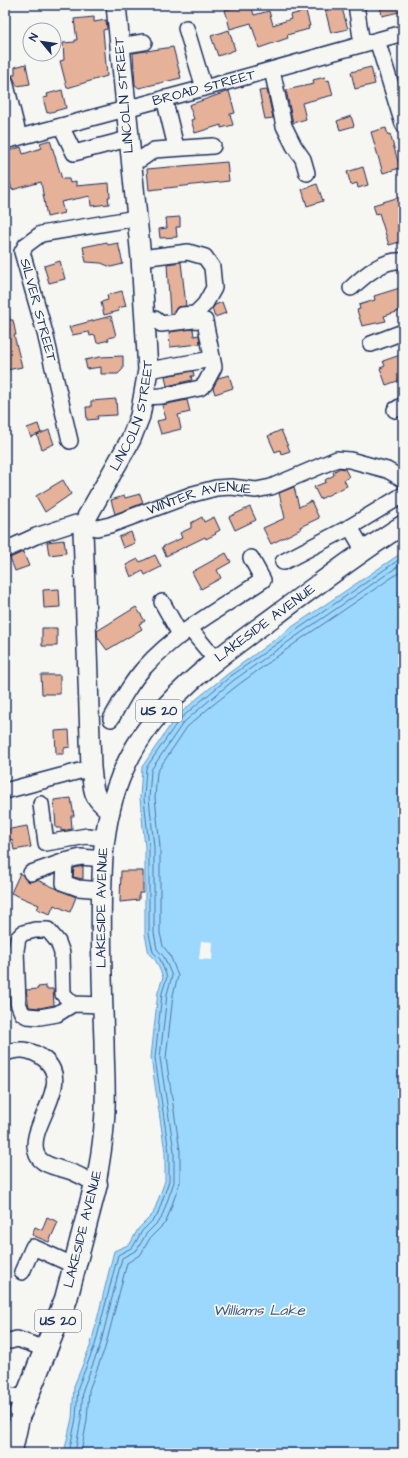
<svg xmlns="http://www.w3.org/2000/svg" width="408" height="1458" font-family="'Architects Daughter',sans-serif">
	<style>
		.water { fill: #9cd8fd; stroke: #6894bd }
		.pier { fill: #f6f6f2 }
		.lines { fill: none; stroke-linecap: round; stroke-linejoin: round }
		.shore { stroke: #4f739e; stroke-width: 1 }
		.building { fill: #e5b198; stroke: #1b2f5e }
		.minor-casing { stroke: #1b2f5e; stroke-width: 18 }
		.major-casing { stroke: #1b2f5e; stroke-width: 22 }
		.highway-casing { stroke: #1b2f5e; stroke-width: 25 }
		.minor { stroke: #f6f6f2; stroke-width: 15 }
		.major { stroke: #f6f6f2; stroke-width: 19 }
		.highway { stroke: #f6f6f2; stroke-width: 22 }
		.labels { text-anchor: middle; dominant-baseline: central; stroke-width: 3.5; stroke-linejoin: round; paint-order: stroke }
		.shield { fill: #f6f6f2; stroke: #5d6b8a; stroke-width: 1 }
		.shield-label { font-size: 13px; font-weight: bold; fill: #1b2f5e }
		.street-label { font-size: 14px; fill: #1b2f5e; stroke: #f6f6f2 }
		.water-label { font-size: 15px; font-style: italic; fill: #3b5986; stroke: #f6f6f2 }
	</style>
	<rect width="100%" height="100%" fill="#f6f6f2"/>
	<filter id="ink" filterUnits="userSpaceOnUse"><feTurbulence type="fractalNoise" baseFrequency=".025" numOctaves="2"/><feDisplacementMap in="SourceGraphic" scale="8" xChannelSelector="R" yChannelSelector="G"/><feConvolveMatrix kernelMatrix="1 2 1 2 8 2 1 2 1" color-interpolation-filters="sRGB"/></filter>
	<g filter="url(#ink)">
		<path class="water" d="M403,552V1453H64L72,1418L74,1386L91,1344L114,1251L130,1244L138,1229L153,1214L165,1181V1152L151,1058L158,992L163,977L156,961L149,954L145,934V847L140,798L142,767L176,717L199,697L229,673L292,627Z"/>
		<path class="pier" d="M201,941L213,942L212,960L199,959Z"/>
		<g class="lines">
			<path class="shore" d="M69,1453L76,1418L78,1387L95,1345L118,1255L133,1247L142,1231L157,1216L169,1181V1152L155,1058L162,993L167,977L160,959L153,952L149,934V847L144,798L146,768L179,720L202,700L231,676L295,631L403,557
				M75,1453L81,1419L83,1389L100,1346L122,1258L137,1250L146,1234L161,1219L174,1182V1151L160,1058L167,994L172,976L164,957L157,949L154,933V847L149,798L151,770L183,723L205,704L234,680L298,635L403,563
				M81,1453L87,1420L89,1390L105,1348L127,1263L141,1254L150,1238L166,1222L180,1182V1151L166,1058L173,995L178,976L170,955L163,946L160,933V847L155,798L157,772L187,727L209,708L238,685L301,639L403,570"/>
		</g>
		<path class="building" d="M241,5H251L254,15L269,11L273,25L291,19L290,15L306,11L310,26H308L309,29L287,35L288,38L259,48L251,23L230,29L225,10Z
			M324,5H341L348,29L331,33Z
			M380,5H403V11L382,16Z
			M94,17V22L106,20L107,29L103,30L107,76L67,88L60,61L64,60L63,43L75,42V40H77L74,19Z
			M229,30L235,50L218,56L211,36Z
			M173,47L181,78L139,88L135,85L133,53Z
			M26,64L30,84L17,86L12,75H15V67Z
			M371,67L375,84L355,89L351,72Z
			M325,77L326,81L329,80L333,95L302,103L306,119L293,123L286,90L314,84L313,80Z
			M62,90L66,108L47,113L43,98L48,97L47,94Z
			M267,90L273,118L265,119L259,91Z
			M229,91L235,113L230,114L233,125L221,128V125L195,133L191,120L194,119L189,105Z
			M351,116L354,126L340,130L337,121Z
			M386,128L388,135L390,134L400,168L383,173L371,132Z
			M50,140L62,179H69L70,183L76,181V186L109,183L110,197H108L109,204L91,206L90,196L61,202L64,213L47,217L41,182L12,190L5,165V152L21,147L23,154L42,148L40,143Z
			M227,162L229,181L149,190L147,169Z
			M363,167L368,185L358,188L357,183L351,185L347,172Z
			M317,184L323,201L307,206L302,189Z
			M403,196V241L389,245L379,213L376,214L373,205Z
			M180,217V227H176L177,237L160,238L159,229L167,228L166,218Z
			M107,242L108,245L118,243L123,264L111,267L101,263L86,262L83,247Z
			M60,261L65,279L49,283L44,266Z
			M181,262L186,306L177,307L173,313L170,314L167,264Z
			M403,287V310L384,316L386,321L362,326L357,310L360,309L359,305L375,300L374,296Z
			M122,291L126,306L118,308L119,311L104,315L101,302L108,300L107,295Z
			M222,302L226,313L215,317L212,309L215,305Z
			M5,312H8L10,320H13L16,335H14L22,367L7,370Z
			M111,316L116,336L108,338L109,340L97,343L95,335L90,336L89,332L72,335L69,327Z
			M193,329L194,336L199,335L200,344L170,347L169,332Z
			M403,354V379L386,385L380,368L385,366L383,361Z
			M123,356V369L118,374H101V367L87,369L85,360L100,357Z
			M193,371L194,376H191L192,380L167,386L165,376Z
			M229,375L233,388L215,394L213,388L218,378Z
			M116,399L117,415L97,416L98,419L87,420L86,407H91V401Z
			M187,400L190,412L178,415L181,429L161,434L157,421L166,419L162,405Z
			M38,424L41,433L31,437L27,428Z
			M49,430L54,444L42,449L37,435Z
			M281,430L290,451L281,454L280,450L275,452L268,436Z
			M340,468L345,469L349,477L344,480L347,486L320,499L314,487L326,482L325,480L334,475L333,472Z
			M63,480L71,494L45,512L36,496Z
			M294,487L299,507L311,501L319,518L300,527L301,529L271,544L263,528L285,518L279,493Z
			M140,494L143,503L115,514L111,500L124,496L125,498Z
			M250,507L256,520L235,530L229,517Z
			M202,517L204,522L214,517L220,530L215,533L216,534L206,539L205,537L166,556L162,547L182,538L180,533L191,528V523Z
			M131,532L135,543L123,548L119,537Z
			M64,540L66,553L49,555L47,542Z
			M23,552L29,566L15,571L10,558Z
			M226,553L231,562L217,570L221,578L201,589L192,572Z
			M155,555L161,567L145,575L143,571L131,577L126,565L138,559L140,562Z
			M59,589L60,607L44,608L43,590Z
			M136,607L145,621L139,624L142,629L107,650L98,638L97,631Z
			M42,628H57V646H42Z
			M41,675H60V694H42Z
			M69,730L70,747L64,748V754H56L55,731Z
			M71,798L74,816H71L72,829L61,831V828H56L54,800Z
			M27,826L31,847L14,850L12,839L7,841L5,830Z
			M83,866V879L73,877L74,868Z
			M121,871H143V893H139V900L120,902Z
			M20,873L29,882L37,880L76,897L70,912L54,905L50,914L37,909L39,905L11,893Z
			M46,986V989H53L54,1005L40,1008L29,1007L26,990L38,989V987Z
			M47,1217L58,1222L49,1242L32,1235L35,1227L42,1230Z"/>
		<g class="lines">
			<g class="minor-casing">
				<g id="minor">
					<path d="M356,5L362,44"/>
					<path d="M186,28L204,88"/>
					<path d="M377,40L403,124"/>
					<path d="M119,46L144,42"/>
					<path d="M272,70L284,126L294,146L303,159L307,173"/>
					<path d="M5,81L19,137"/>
					<path d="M164,98L176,147"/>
					<path d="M61,126L74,153L128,139"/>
					<path id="s1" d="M5,141L238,79L403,33"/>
					<path d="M131,160L141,159L154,150L213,146"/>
					<path d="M141,258L188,252L205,257L212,267L214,288L205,304L195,314L182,315"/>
					<path d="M351,288C364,276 383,259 403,261"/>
					<path d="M371,344L403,332"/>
					<path d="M148,370L212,359"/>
					<path d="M144,397L162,396L200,388L205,384L214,367L205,321L194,320L161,324L155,319"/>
					<path d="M395,410L403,405"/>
					<path d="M70,441L45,333L22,252L26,245L41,234L136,218"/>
					<path d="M350,527L364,551"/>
					<path id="s2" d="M5,550L36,536L76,523L97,528L110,525L193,494L216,488L231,487L256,490L271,487L337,459L350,460L387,470L403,479"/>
					<path d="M283,562L350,527L403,495"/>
					<path d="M162,602L181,636"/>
					<path d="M190,629L215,659"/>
					<path d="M111,719C121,701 131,682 145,667C177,631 223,607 263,580L251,558"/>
					<path d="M5,791L91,768"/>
					<path d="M41,804L46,843L87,836L105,838"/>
					<path d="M31,873L65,861"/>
					<path d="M102,890L78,888L64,883L65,861L81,857L103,859"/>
					<path d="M73,1004L63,994L62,953L58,942L48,930H35L23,933L18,938L16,950L18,1003L22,1013L27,1016L40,1017L57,1014L73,1004L103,1005"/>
					<path d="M5,1053C18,1048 28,1049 40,1056C80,1081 24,1126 37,1155C42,1167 63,1168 74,1173C82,1176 89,1181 96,1184"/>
					<path d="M22,1272L33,1247L75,1266"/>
					<path d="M5,1340L10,1341L17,1339L46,1349"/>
					<path d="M5,1395L27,1398"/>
				</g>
			</g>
			<g class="major-casing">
				<g id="major">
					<path id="s3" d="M110,810C91,796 94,791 91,768L83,530L87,517L131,439L140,416L148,370L141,258L116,5"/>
					<path id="s4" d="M96,1184C99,1165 103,1145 104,1125C107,1097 104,1069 104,1041C102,987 100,932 102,878C105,738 176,688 279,613C320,583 360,552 403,525"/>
					<path d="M12,1453L21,1411"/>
				</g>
			</g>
			<g class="highway-casing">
				<path id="highway" d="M21,1411L66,1299L96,1184"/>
			</g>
			<use href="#minor" class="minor"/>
			<use href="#major" class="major"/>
			<use href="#highway" class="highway"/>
		</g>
	</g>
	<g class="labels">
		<g class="shield">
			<rect x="136" y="700" width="46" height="22" rx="3"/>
			<rect x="35" y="1310" width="46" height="22" rx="3"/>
		</g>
		<g class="shield-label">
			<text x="159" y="711">US 20</text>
			<text x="58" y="1321">US 20</text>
		</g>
		<g class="street-label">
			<text stroke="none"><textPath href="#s1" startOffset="206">BROAD STREET</textPath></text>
			<text transform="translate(124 95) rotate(-95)">LINCOLN STREET</text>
			<text transform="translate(38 310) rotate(75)">SILVER STREET</text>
			<text stroke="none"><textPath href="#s3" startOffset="413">LINCOLN STREET</textPath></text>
			<text stroke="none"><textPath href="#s2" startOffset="205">WINTER AVENUE</textPath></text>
			<text stroke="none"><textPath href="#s4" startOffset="624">LAKESIDE AVENUE</textPath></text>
			<text stroke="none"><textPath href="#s4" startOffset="277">LAKESIDE AVENUE</textPath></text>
			<text transform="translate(83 1229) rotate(-76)">LAKESIDE AVENUE</text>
		</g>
		<g class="water-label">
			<text x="259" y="1310">Williams Lake</text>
		</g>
	</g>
	<rect width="408" height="1458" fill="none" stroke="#f6f6f2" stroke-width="20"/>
	<rect x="10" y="10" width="388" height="1438" fill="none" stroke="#1b2f5e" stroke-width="1.5" filter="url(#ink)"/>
	<g transform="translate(42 42) rotate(299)"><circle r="19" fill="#f6f6f2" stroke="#9ea6b7"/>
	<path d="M0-3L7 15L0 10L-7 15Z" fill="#1b2f5e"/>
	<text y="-6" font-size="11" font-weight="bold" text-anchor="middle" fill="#1b2f5e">N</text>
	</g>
</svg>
